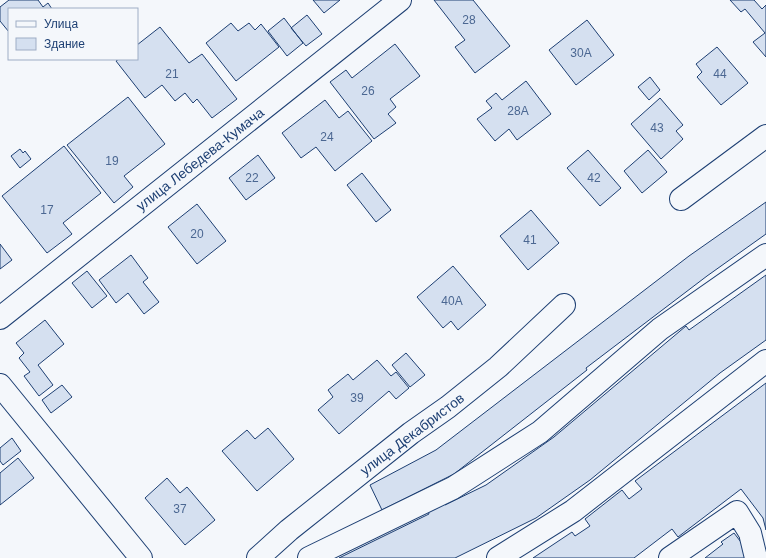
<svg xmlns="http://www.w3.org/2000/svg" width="766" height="558" font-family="Helvetica,sans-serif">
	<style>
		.building { fill: #d5e0f0; stroke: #1d3f73 }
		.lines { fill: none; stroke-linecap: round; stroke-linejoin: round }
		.minor-casing { stroke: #1d3f73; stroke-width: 24 }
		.minor { stroke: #f4f7fb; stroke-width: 22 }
		.labels { text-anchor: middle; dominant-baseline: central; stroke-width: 3; stroke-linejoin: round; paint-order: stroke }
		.number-label { font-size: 12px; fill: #4b6792 }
		.street-label { font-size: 14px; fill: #1d3f73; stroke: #f4f7fb }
	</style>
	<rect width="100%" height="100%" fill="#f4f7fb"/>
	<path class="building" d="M9,0H38L43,7L48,3L52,9H9V32L0,21V7Z
		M313,0H340L324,13Z
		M434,0H473L510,46L475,73L455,47L465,40Z
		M730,0H754L762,9L766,5V57L753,42L765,33L745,9L741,12Z
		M307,15L322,34L306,46L291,28Z
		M284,18L303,43L287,56L268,31Z
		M587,20L614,55L576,85L549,50Z
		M231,23L238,31L249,23L255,30L261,24L279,47L236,81L206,43Z
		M160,27L189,63L202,54L237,99L212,118L197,99L193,103L185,93L175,101L162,85L145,98L116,61L119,59H137V45Z
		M395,44L420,76L390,99L396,107L388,114L396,123L374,139L330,82L346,70L352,78Z
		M717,47L748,83L721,105L697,77L702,72L696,64Z
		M650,77L660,90L649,100L638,87Z
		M526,81L551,114L517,140L509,129L495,141L477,119L492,108L486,101L496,93L502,100Z
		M128,97L165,144L124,176L133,187L114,203L67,145Z
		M660,98L683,125L676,131L683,139L661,159L631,124Z
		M325,100L339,118L348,111L372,141L335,171L316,147L301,158L282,133Z
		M64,146L101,193L63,223L72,234L47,253L2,196Z
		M20,149L23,153L25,151L31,159L20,168L11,156Z
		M588,150L621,188L600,206L567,168Z
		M648,150L667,172L642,193L624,171Z
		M258,155L275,178L246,200L229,178Z
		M362,173L391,210L376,222L347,185Z
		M766,202V234L707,276L586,368L587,370L454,474L382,510L370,485L436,450L689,256Z
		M197,204L226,241L197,264L168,227Z
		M531,210L559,243L528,270L500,236Z
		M0,244L12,260L0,269Z
		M131,255L148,278L143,282L159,302L144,314L128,293L116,303L99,280Z
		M453,266L486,305L458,330L451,321L443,328L417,297Z
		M87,271L107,296L92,308L72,283Z
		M766,275V340L720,373L590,480L536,518L455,558H339L429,514L428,511L444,503L445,505L486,485L554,437L686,326L689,330Z
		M45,320L64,344L38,365L53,385L39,396L24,376L30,372L19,358L24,353L16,343Z
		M406,353L425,375L410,387L392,365Z
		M377,360L391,376L396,372L409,388L396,399L389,391L339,434L318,410L333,397L328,390L348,374L353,380Z
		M766,383V530L763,518L741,489L678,537L672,529L634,558H533L572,532L575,536L590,526L585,519L622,490L629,499L642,489L635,481Z
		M62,385L72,397L51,413L42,400Z
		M268,428L294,459L257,491L222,451L247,430L255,439Z
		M12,438L21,451L3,465L0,461V448Z
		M18,458L34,478L0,505V473Z
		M167,478L180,493L187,487L215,520L185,545L145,498Z
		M734,533L750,554L745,558H705L723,544L721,542Z"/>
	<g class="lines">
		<g class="minor-casing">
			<path id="minor" d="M681,199L766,136
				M0,318L400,0
				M0,385L141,558
				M258,558L289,530L411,433L448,407L498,367L564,305
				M309,558L453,488L540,432L660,329L766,255
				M498,558L573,511L766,361
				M670,558L737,512L750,533L756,558"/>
		</g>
		<use href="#minor" class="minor"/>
	</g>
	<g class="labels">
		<g class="number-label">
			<text x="469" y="20">28</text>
			<text x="581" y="53">30А</text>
			<text x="172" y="74">21</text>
			<text x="720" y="74">44</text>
			<text x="368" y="91">26</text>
			<text x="518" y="111">28А</text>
			<text x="657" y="128">43</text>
			<text x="327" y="137">24</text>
			<text x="112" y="161">19</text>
			<text x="252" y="178">22</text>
			<text x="594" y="178">42</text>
			<text x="47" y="210">17</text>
			<text x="197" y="234">20</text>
			<text x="530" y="240">41</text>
			<text x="452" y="301">40А</text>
			<text x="357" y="398">39</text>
			<text x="180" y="509">37</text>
		</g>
		<g class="street-label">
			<text transform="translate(200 159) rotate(-38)">улица Лебедева-Кумача</text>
			<text transform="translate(412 434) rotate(-37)">улица Декабристов</text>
		</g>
	</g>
	<rect x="8" y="8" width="130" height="52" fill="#f4f7fb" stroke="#9eadc5"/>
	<rect x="16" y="21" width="20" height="6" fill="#f4f7fb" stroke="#9eadc5"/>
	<text x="44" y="28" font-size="12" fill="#1d3f73">Улица</text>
	<rect x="16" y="38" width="20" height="12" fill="#d5e0f0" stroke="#9eadc5"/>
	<text x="44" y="48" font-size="12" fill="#1d3f73">Здание</text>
</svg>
